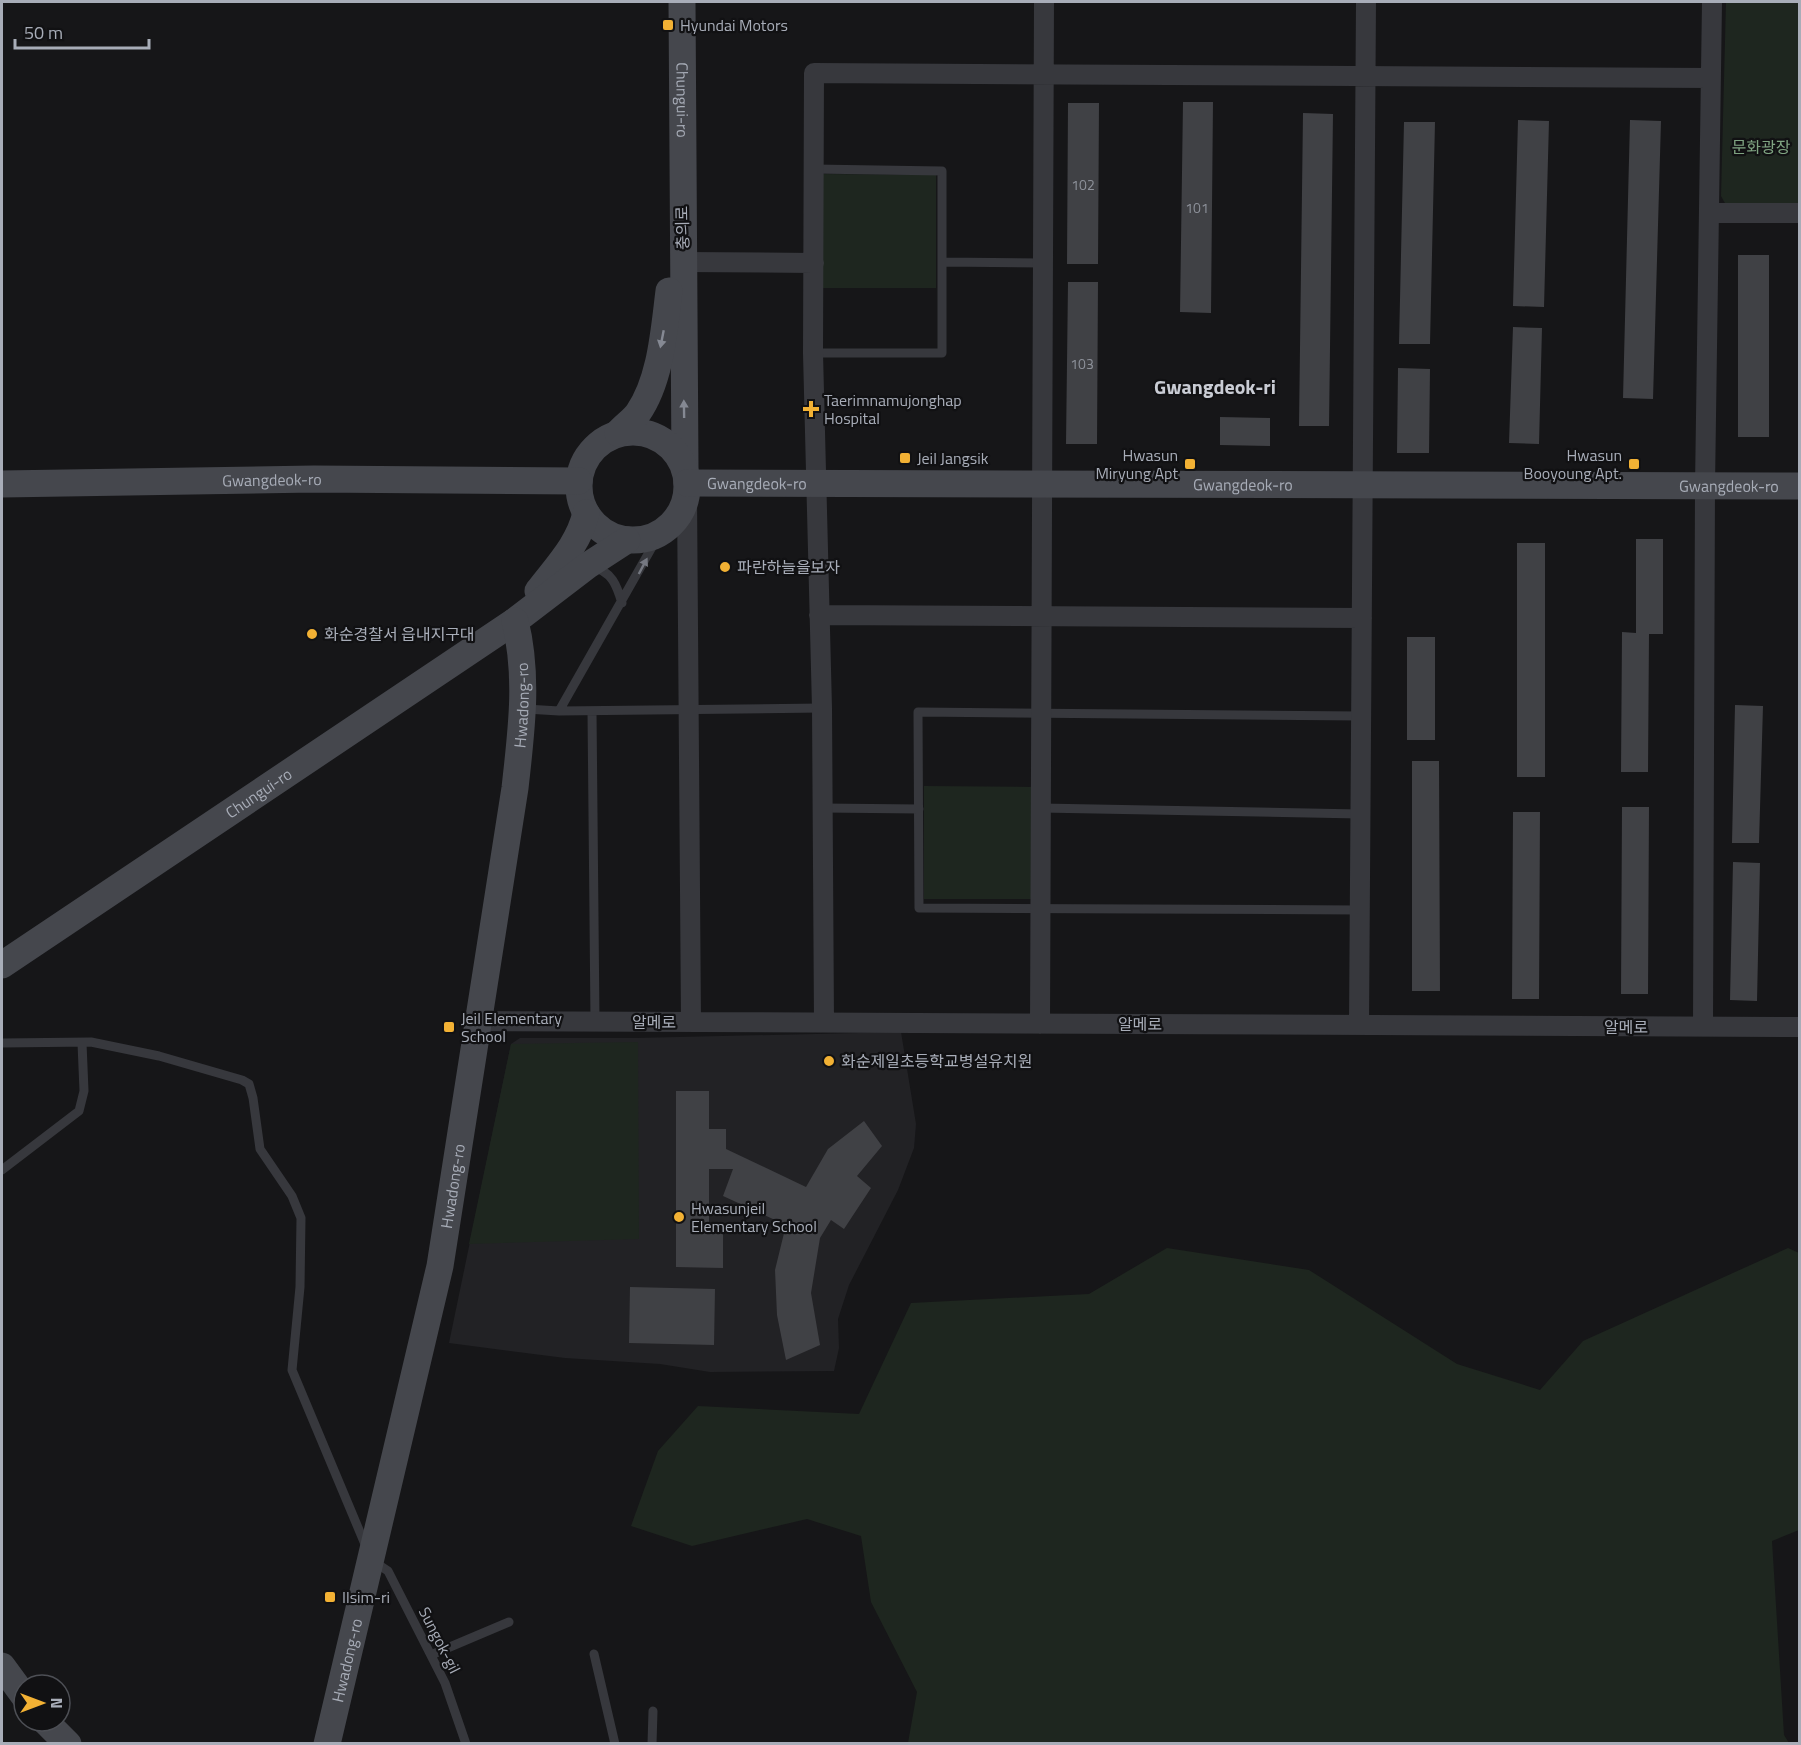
<svg xmlns="http://www.w3.org/2000/svg" width="1801" height="1745" font-family="'Titillium Web','Noto Sans KR',sans-serif">
	<style>
		.built { fill: #222225 }
		.green { fill: #1e261f }
		.building { fill: #404145 }
		.lines { fill: none; stroke-linecap: round; stroke-linejoin: round }
		.lane { stroke: #37383d; stroke-width: 9 }
		.street { stroke: #37383d; stroke-width: 20 }
		.secondary { stroke: #45474d; stroke-width: 27 }
		.oneway { fill: #858993 }
		.oneway2 { fill: #757881 }
		.poi-dot { fill: #f2b134; stroke: #111113; stroke-width: 2 }
		.labels { text-anchor: middle; dominant-baseline: central; stroke-width: 4.5; stroke-linejoin: round; paint-order: stroke }
		.number-label { font-size: 14px; fill: #8e929b }
		.poi-label { font-size: 16px; fill: #a8adb8; stroke: #111113; text-anchor: start }
		.street-label { font-size: 16px; fill: #a8adb8; stroke: #111113 }
		.park-label { font-size: 16px; fill: #7fa381; stroke: #111113 }
		.quarter-label { font-size: 20px; font-weight: bold; fill: #c9ccd4; stroke: #111113 }
	</style>
	<rect width="100%" height="100%" fill="#161618"/>
	<path class="built" d="M901,1032L916,1124L914,1148L898,1190L849,1285L838,1319L839,1348L834,1371L710,1372L660,1364L565,1358L449,1343L511,1044L520,1038H636Z"/>
	<path class="green" d="M1726,2H1799V206L1726,205L1721,196Z
		M822,174L936,175V288H821Z
		M924,786L1032,787V899H924Z
		M638,1042L639,1239L469,1244L511,1044Z
		M1167,1248L1309,1270L1457,1364L1540,1390L1583,1341L1788,1248L1799,1253V1530L1772,1541L1784,1735L1789,1743H908L917,1692L871,1602L861,1536L807,1519L692,1546L631,1526L658,1451L698,1406L859,1414L911,1303L1089,1294Z"/>
	<path class="building" d="M1183,102H1213L1211,313L1180,312Z
		M1068,103H1099L1098,264H1067Z
		M1303,113L1333,114L1329,426H1299Z
		M1518,120L1549,121L1544,307L1513,306Z
		M1630,120L1661,121L1653,399L1623,398Z
		M1404,122H1435L1430,344H1399Z
		M1738,255H1769V437H1738Z
		M1068,282H1098L1097,444H1066Z
		M1513,327L1542,328L1539,444L1509,443Z
		M1398,368L1430,369L1429,453H1397Z
		M1220,417L1270,418V446L1220,445Z
		M1636,539H1663V634H1649L1648,772H1621L1622,632L1636,633Z
		M1517,543H1545V777H1517Z
		M1407,637H1435V740H1407Z
		M1735,705L1763,706L1759,843H1732Z
		M1412,761H1439L1440,991H1412Z
		M1622,807H1649L1648,994H1621Z
		M1513,812H1540L1539,999H1512Z
		M1733,862L1760,863L1757,1001L1730,1000Z
		M676,1091H709V1129H726V1149L806,1187L828,1149L864,1121L882,1146L857,1176L871,1188L844,1229L831,1220L820,1238L811,1293L820,1345L786,1360L777,1315L775,1270L786,1225L723,1196L733,1169H709V1230H723V1268L676,1267Z
		M630,1287L715,1289L714,1345L629,1343Z"/>
	<g class="lines">
		<path class="lane" d="M814,169L942,171V262L1043,263
			M813,353H942V262
			M592,567C612,571 617,586 622,603
			M526,709L559,711L822,708
			M559,711L660,533
			M592,711L595,1021
			M823,808L919,809
			M1041,808L1360,814
			M1360,910L919,908L918,712L1361,716
			M2,1043L91,1042L159,1056L242,1080L249,1084L253,1098L260,1149L292,1196L301,1218L300,1287L292,1370L367,1549
			M2,1170L79,1111L84,1091L82,1043
			M373,1561L388,1571L445,1683L466,1744
			M594,1654L615,1744
			M431,1655L509,1622
			M652,1744L653,1711"/>
		<path class="street" d="M1709,213H1800
			M682,262L814,263
			M687,495L691,1022
			M819,615L1362,618
			M480,1021L1800,1027
			M824,1022L822,708L813,353L814,73L1710,78
			M1040,1024L1044,2
			M1359,1025L1366,2
			M1703,1027L1705,486L1712,2"/>
		<g class="secondary">
			<path id="s1" d="M682,2L685,468"/>
			<circle cx="633" cy="486" r="54"/>
			<path d="M618,433C624,426 633,420 638,413C661,380 664,330 669,291"/>
			<path id="s2" d="M687,483L1800,486"/>
			<path id="s3" d="M2,484L314,479L579,481"/>
			<path d="M538,591C557,566 579,544 586,513"/>
			<path id="s4" d="M2,965L515,621L587,566L627,540"/>
			<path d="M2,1666L24,1696"/>
			<path d="M45,1721L68,1744"/>
			<path id="s5" d="M327,1744L440,1266L515,788C521,733 529,677 515,621"/>
		</g>
	</g>
	<defs><path id="oneway-solid" d="M-6-.8H1V-3.2L6.5 0L1 3.2V.8H-6Z" transform="scale(1.5)"/></defs>
	<g class="oneway">
		<use href="#oneway-solid" transform="translate(662 339) rotate(101)"/>
		<use href="#oneway-solid" transform="translate(684 409) rotate(-91)"/>
	</g>
	<use class="oneway2" href="#oneway-solid" transform="translate(643 566) rotate(-62)"/>
	<g class="poi-dot">
		<rect x="662" y="19" width="12" height="12" rx="3"/>
		<path d="M808 400h6v6h6v6h-6v6h-6v-6h-6v-6h6z"/>
		<rect x="899" y="452" width="12" height="12" rx="3"/>
		<rect x="1184" y="458" width="12" height="12" rx="3"/>
		<rect x="1628" y="458" width="12" height="12" rx="3"/>
		<circle cx="725" cy="567" r="6"/>
		<circle cx="312" cy="634" r="6"/>
		<rect x="443" y="1021" width="12" height="12" rx="3"/>
		<circle cx="829" cy="1061" r="6"/>
		<circle cx="679" cy="1217" r="6"/>
		<rect x="324" y="1591" width="12" height="12" rx="3"/>
	</g>
	<g class="labels">
		<g class="number-label">
			<text x="1083" y="184">102</text>
			<text x="1197" y="207">101</text>
			<text x="1082" y="363">103</text>
		</g>
		<g class="poi-label">
			<text x="680" y="25">Hyundai Motors</text>
			<text x="824" y="400">Taerimnamujonghap<tspan x="824" dy="18">Hospital</tspan></text>
			<text x="1178" y="455" text-anchor="end">Hwasun<tspan x="1178" dy="18">Miryung Apt</tspan></text>
			<text x="1622" y="455" text-anchor="end">Hwasun<tspan x="1622" dy="18">Booyoung Apt.</tspan></text>
			<text x="917" y="458">Jeil Jangsik</text>
			<text x="737" y="567">파란하늘을보자</text>
			<text x="324" y="634">화순경찰서 읍내지구대</text>
			<text x="461" y="1018">Jeil Elementary<tspan x="461" dy="18">School</tspan></text>
			<text x="841" y="1061">화순제일초등학교병설유치원</text>
			<text x="691" y="1208">Hwasunjeil<tspan x="691" dy="18">Elementary School</tspan></text>
			<text x="342" y="1597">Ilsim-ri</text>
		</g>
		<g class="street-label">
			<text stroke="none"><textPath href="#s1" startOffset="98">Chungui-ro</textPath></text>
			<text transform="translate(682 228) rotate(-91)">충의로</text>
			<text stroke="none"><textPath href="#s3" startOffset="270">Gwangdeok-ro</textPath></text>
			<text stroke="none"><textPath href="#s2" startOffset="70">Gwangdeok-ro</textPath></text>
			<text stroke="none"><textPath href="#s2" startOffset="556">Gwangdeok-ro</textPath></text>
			<text stroke="none"><textPath href="#s2" startOffset="1042">Gwangdeok-ro</textPath></text>
			<text stroke="none"><textPath href="#s5" startOffset="1058">Hwadong-ro</textPath></text>
			<text stroke="none"><textPath href="#s4" startOffset="309">Chungui-ro</textPath></text>
			<text x="654" y="1022">알메로</text>
			<text x="1140" y="1024">알메로</text>
			<text x="1626" y="1027">알메로</text>
			<text stroke="none"><textPath href="#s5" startOffset="572">Hwadong-ro</textPath></text>
			<text transform="translate(440 1640) rotate(63)">Sungok-gil</text>
			<text stroke="none"><textPath href="#s5" startOffset="86">Hwadong-ro</textPath></text>
		</g>
		<g class="park-label">
			<text x="1761" y="147">문화광장</text>
		</g>
		<g class="quarter-label">
			<text x="1215" y="386">Gwangdeok-ri</text>
		</g>
	</g>
	<rect width="1801" height="1745" fill="none" stroke="#a8adb8" stroke-width="6"/>
	<g transform="translate(42 1703) rotate(90)"><circle r="28" fill="#111113" stroke="#4d4f55" stroke-width="1.5"/>
	<path d="M0-4.5L10 22L0 15L-10 22Z" fill="#f2b134"/>
	<text y="-9" font-size="16" font-weight="bold" text-anchor="middle" fill="#a8adb8">N</text>
	</g>
	<path d="M15 39v9h134v-9" fill="none" stroke="#a8adb8" stroke-width="3"/>
	<text x="24" y="39" font-size="18" fill="#a8adb8" stroke="#111113" stroke-width="4.5" paint-order="stroke">50 m</text>
</svg>
